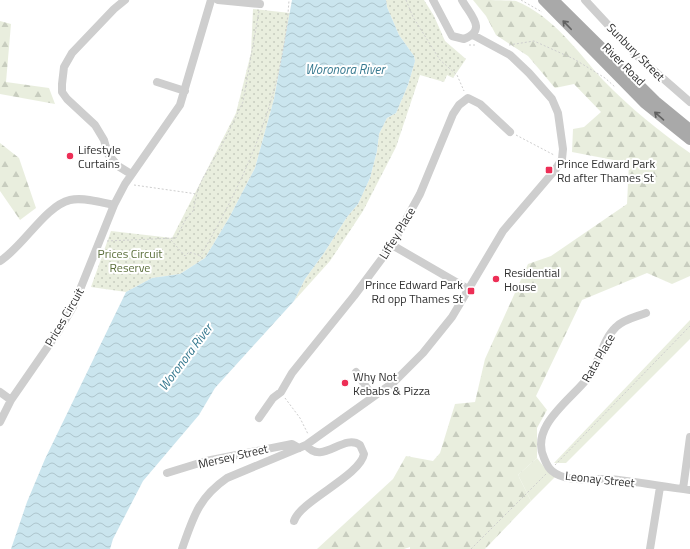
<svg xmlns="http://www.w3.org/2000/svg" width="690" height="549" font-family="'Titillium Web',sans-serif">
	<style>
		.grass { fill: #e9eede }
		.forest { fill: url(#forest-firs) }
		.park { fill: url(#park-dots) }
		.water { fill: url(#water-waves) }
		.lines { fill: none; stroke-linecap: round; stroke-linejoin: round }
		.path { stroke: #cecece; stroke-width: 1; stroke-dasharray: 2 2; stroke-linecap: butt }
		.minor { stroke: #cecece; stroke-width: 8 }
		.major { stroke: #a9a9a9; stroke-width: 10 }
		.oneway { stroke: #616161 }
		.poi-dot { fill: #ed2e56; stroke: #fff; stroke-width: 1.5 }
		.labels { text-anchor: middle; dominant-baseline: central; stroke-width: 4; stroke-linejoin: round; paint-order: stroke }
		.street-label { font-size: 12px; fill: #313131; stroke: #fff }
		.poi-label { font-size: 12px; fill: #313131; stroke: #fff; text-anchor: start }
		.park-label { font-size: 12px; fill: #5b6f3b; stroke: #fff }
		.water-label { font-size: 13px; font-style: italic; fill: #387a90; stroke: #fff }
	</style>
	<defs>
		<pattern id="forest-firs" width="22" height="20" patternUnits="userSpaceOnUse"><rect width="22" height="20" fill="#e9eede"/><path d="M5 1l3.5 6h-7zM16 11l3.5 6h-7z" fill="#c8cdbf"/></pattern>
		<pattern id="park-dots" width="8" height="8" patternUnits="userSpaceOnUse"><rect width="8" height="8" fill="#e9eede"/><path d="M2 2h.1M6 6h.1" fill="none" stroke="#c8cdbf" stroke-width="1.8" stroke-linecap="round"/></pattern>
		<pattern id="water-waves" width="16" height="10" patternUnits="userSpaceOnUse"><rect width="16" height="10" fill="#cae5ee"/><path d="M0 5q4-4 8 0t8 0" fill="none" stroke="#aec5cd"/></pattern>
	</defs>
	<rect width="100%" height="100%" fill="#fff"/>
	<path class="grass" d="M690,320V339L566,463H554Z
		M537,458L544,467L555,477L531,501L518,475Z"/>
	<path class="forest" d="M473,0C484,0 506,0 516,1C553,16 577,51 603,80C629,107 660,132 690,153V276L672,284L647,273L582,300L536,396L547,410L537,428V458L518,475L531,501L485,549H410V547L404,549H317L393,479L406,456L433,461L440,453L455,404L475,402L485,359L528,264L551,256L627,204L629,163L572,152L573,129L584,127L601,112L574,84L555,88L528,56L496,35L486,16Z
		M0,21L11,24L6,82L49,88L55,104L0,94Z
		M0,143L19,158L36,208L20,220L0,191Z"/>
	<path class="park" d="M386,0H424L434,16L445,41L466,59L453,78L447,75L444,82L420,75L396,147L363,211L330,261L294,301L305,279L324,253L347,217L358,204L370,178L377,151L379,134L387,118L396,113L408,85L415,61L414,56L399,35L387,7Z
		M253,9L290,13L274,99L255,168L229,218L205,258L180,274L152,278L126,292L91,287L111,231L172,238L236,113L251,53Z"/>
	<path class="water" d="M292,0H386L387,7L399,35L414,56L415,61L408,85L396,113L387,118L379,134L377,151L370,178L358,204L347,217L324,253L305,279L294,301L215,388L199,415L143,481L113,539L110,549H11L27,502L45,459L126,292L152,278L180,274L205,258L229,218L255,168L274,99Z"/>
	<g class="lines">
		<path class="path" d="M406,0L413,17L440,60L457,75L464,91
			M521,0L542,12
			M469,45H476
			M509,45L534,41L574,59L605,78L615,87
			M516,135L554,155
			M134,185L197,194
			M171,240L185,256L189,252L201,256L200,257C247,176 283,95 289,0
			M107,241L176,238L186,219L193,211L198,189L203,178L222,145L243,102L259,11
			M285,398L300,418L308,434
			M555,465L690,326
			M471,549L546,474"/>
		<path class="minor" d="M125,0L114,9L72,53L64,67L62,84V92L67,99L95,125L104,140L108,154L118,166L131,174
			M218,0L260,4
			M433,0L452,36L464,39C488,30 470,15 462,0
			M585,0L635,54L690,102
			M157,82L185,91
			M392,245L468,289
			M0,261C23,247 45,206 70,200C83,197 101,202 114,205
			M646,313C636,317 624,319 616,327C603,339 600,360 590,375C574,398 529,425 544,458C546,463 548,468 552,471C566,483 592,478 608,479C636,481 663,487 690,490
			M356,372L373,397
			M0,392L11,400
			M259,418L273,398L281,392L292,373L354,296L392,245L420,194L453,114L459,105L468,98L480,104L510,132
			M0,422L11,400L58,332L73,307L114,205L125,184L180,105L211,0
			M167,473L206,461L292,444L299,448
			M683,489L690,437
			M294,521C300,501 360,476 364,454L360,445C343,433 322,466 306,445
			M182,549C193,518 198,498 227,478L306,445L394,382L423,353L452,317L503,231L555,170L562,159L563,149L558,113L552,99L529,73L510,55L473,35
			M650,549L660,487"/>
		<path class="major" d="M543,0L644,103L690,140
			M554,0L656,101L690,129"/>
	</g>
	<defs><path id="oneway-shaft" d="M-6 0H5M1.5-3L5.5 0L1.5 3" fill="none" stroke-width="1.6" stroke-linecap="round" stroke-linejoin="round"/></defs>
	<g class="oneway">
		<use href="#oneway-shaft" transform="translate(567 25) rotate(-134)"/>
		<use href="#oneway-shaft" transform="translate(659 116) rotate(-139)"/>
	</g>
	<g class="poi-dot">
		<circle cx="70" cy="156" r="4"/>
		<rect x="545" y="166" width="8" height="8" rx="2"/>
		<circle cx="496" cy="279" r="4"/>
		<rect x="467" y="287" width="8" height="8" rx="2"/>
		<circle cx="345" cy="383" r="4"/>
	</g>
	<g class="labels">
		<g class="street-label">
			<text transform="translate(636 52) rotate(45)">Sunbury Street</text>
			<text transform="translate(624 64) rotate(45)">River Road</text>
			<text transform="translate(397 233) rotate(-59)">Liffey Place</text>
			<text transform="translate(64 317) rotate(-60)">Prices Circuit</text>
			<text transform="translate(598 358) rotate(-60)">Rata Place</text>
			<text transform="translate(233 456) rotate(-13)">Mersey Street</text>
			<text transform="translate(600 479) rotate(6)">Leonay Street</text>
		</g>
		<g class="poi-label">
			<text x="78" y="149">Lifestyle<tspan x="78" dy="14">Curtains</tspan></text>
			<text x="557" y="163">Prince Edward Park<tspan x="557" dy="14">Rd after Thames St</tspan></text>
			<text x="504" y="272">Residential<tspan x="504" dy="14">House</tspan></text>
			<text x="463" y="284" text-anchor="end">Prince Edward Park<tspan x="463" dy="14">Rd opp Thames St</tspan></text>
			<text x="353" y="376">Why Not<tspan x="353" dy="14">Kebabs &amp; Pizza</tspan></text>
		</g>
		<g class="park-label">
			<text x="130" y="253">Prices Circuit<tspan x="130" dy="14">Reserve</tspan></text>
		</g>
		<g class="water-label">
			<text x="345" y="69">Woronora River</text>
			<text transform="translate(185 357) rotate(-53)">Woronora River</text>
		</g>
	</g>
</svg>
